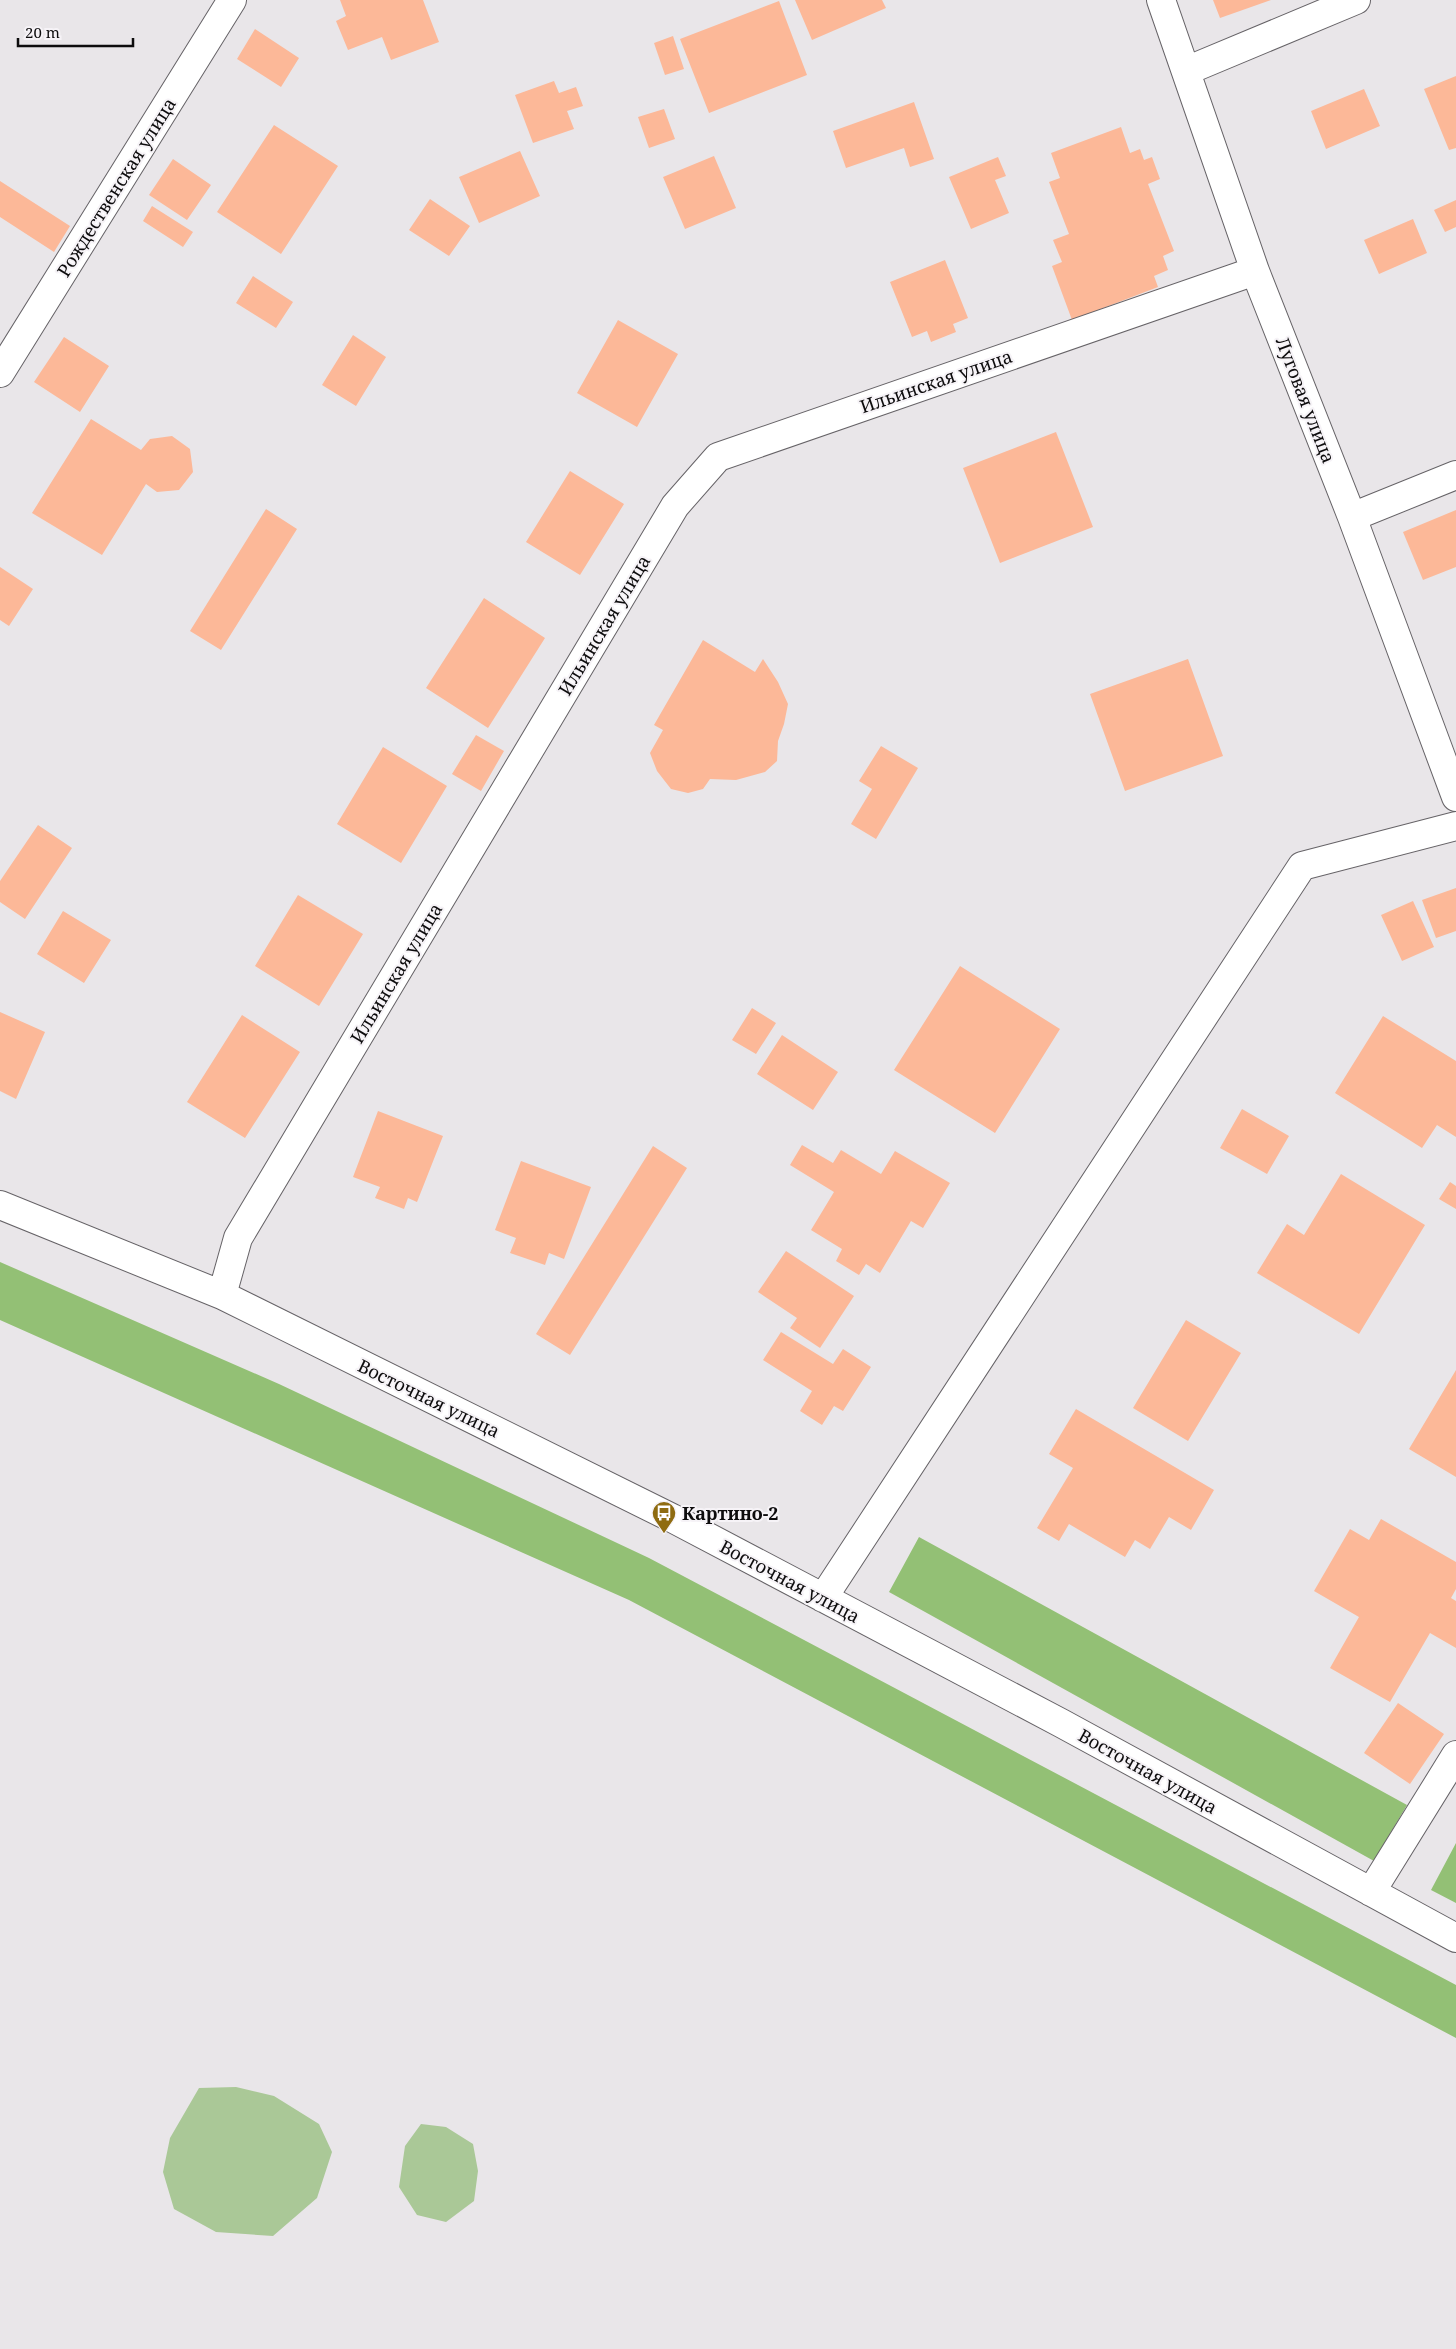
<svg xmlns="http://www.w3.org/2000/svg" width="1456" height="2349" font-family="'Noto Serif',serif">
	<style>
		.green { fill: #aac897 }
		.forest { fill: #93c075 }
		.building { fill: #fcb898 }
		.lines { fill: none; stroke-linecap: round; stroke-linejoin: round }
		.street-casing { stroke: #666367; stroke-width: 30 }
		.street { stroke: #fff; stroke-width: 28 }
		.labels { text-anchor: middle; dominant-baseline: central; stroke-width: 4; stroke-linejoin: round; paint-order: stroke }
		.street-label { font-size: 18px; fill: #0d0c0d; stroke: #f6f3f7 }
		.poi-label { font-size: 18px; font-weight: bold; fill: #0d0c0d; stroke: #f6f3f7; text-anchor: start }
	</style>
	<rect width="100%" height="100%" fill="#e9e6e9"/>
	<path class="green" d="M236,2087L274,2096L319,2124L332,2152L317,2198L273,2236L216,2232L174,2209L163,2172L170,2138L199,2088Z
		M421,2124L446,2127L473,2144L478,2171L474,2201L446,2222L417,2215L399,2187L405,2146Z"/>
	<path class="forest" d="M0,1262L279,1384L649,1558L1456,1985V2038L629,1600L0,1320Z
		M919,1537L1407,1805L1374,1861L889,1592Z
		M1456,1843V1903L1431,1890Z"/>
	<path class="building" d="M340,0H423L439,42L391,60L382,37L348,50L336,21L346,16Z
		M795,0H882L886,8L812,40Z
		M1213,0H1271L1220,18Z
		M779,1L807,75L709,113L680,39Z
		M255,29L299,58L281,87L237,59Z
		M673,36L684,69L665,75L654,43Z
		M1456,76V148L1449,150L1424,89Z
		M554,81L559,93L576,87L583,106L567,111L574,129L533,143L515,95Z
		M1364,89L1380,126L1326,149L1311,111Z
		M914,102L934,159L910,167L904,148L846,168L833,131Z
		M664,109L675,139L649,148L638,117Z
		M274,125L338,166L281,254L217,212Z
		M1121,127L1130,153L1140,149L1144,160L1152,157L1160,179L1148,184L1174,251L1163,256L1168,270L1154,276L1158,287L1072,320L1052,266L1062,262L1053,240L1069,234L1049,182L1060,178L1051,153Z
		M520,151L540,196L479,223L459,177Z
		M714,156L736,208L685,229L663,177Z
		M998,157L1006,176L995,180L1009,213L971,229L949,177Z
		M173,159L211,185L187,220L149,195Z
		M0,181L70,226L54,252L0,217Z
		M430,199L470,226L449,256L409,230Z
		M1456,200V227L1445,232L1434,210Z
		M152,206L193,232L183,247L143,221Z
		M1413,219L1427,253L1379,274L1364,240Z
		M945,260L968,318L953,324L956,332L931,342L927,331L912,337L890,282Z
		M253,276L293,302L276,328L236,303Z
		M618,320L678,354L637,427L577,393Z
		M353,335L386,357L356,406L322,385Z
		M64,337L109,366L80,412L34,382Z
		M91,419L141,450L150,439L172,436L190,449L193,472L179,490L157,492L146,484L102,555L32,513Z
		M1056,432L1093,527L1000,563L963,468Z
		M570,471L624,504L580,575L526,542Z
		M266,509L297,529L221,650L190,631Z
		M1456,510V567L1423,580L1403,532Z
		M0,567L33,589L9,626L0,620Z
		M484,598L545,638L488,728L426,688Z
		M703,640L755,672L763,659L778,682L788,704L784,724L778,741L777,761L765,772L736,780L710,779L703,789L688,793L671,789L657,771L650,753L663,730L654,725Z
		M1188,659L1223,756L1125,791L1090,694Z
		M476,735L504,751L481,791L452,774Z
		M881,746L918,768L876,839L851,824L872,789L859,781Z
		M383,747L447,786L401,863L337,824Z
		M38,825L72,848L25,919L0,902V881Z
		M1456,888V931L1436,938L1422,900Z
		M298,895L363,934L319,1006L255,966Z
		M1413,901L1434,947L1402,961L1381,915Z
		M63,911L111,940L84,983L37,954Z
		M960,966L1060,1029L995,1133L894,1070Z
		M752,1008L776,1023L756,1054L732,1040Z
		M0,1012L45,1032L16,1099L0,1091Z
		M242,1015L300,1052L245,1138L187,1102Z
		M1383,1016L1456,1061V1137L1437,1125L1422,1148L1335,1093Z
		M782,1035L838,1072L813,1110L757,1074Z
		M1242,1109L1289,1136L1267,1174L1220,1148Z
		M378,1111L443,1136L417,1202L408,1198L404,1209L375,1198L380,1187L353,1177Z
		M802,1145L833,1163L841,1150L881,1174L895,1151L950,1183L923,1228L911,1221L880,1273L866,1264L859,1275L836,1261L842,1249L811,1230L834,1192L790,1165Z
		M653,1146L687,1168L570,1355L536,1334Z
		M521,1161L591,1187L564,1259L549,1253L545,1265L510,1253L516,1238L495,1230Z
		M1341,1174L1425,1225L1359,1334L1257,1273L1287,1224L1304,1235Z
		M1450,1182L1456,1186V1209L1439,1199Z
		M786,1251L854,1296L820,1348L790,1328L797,1318L758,1292Z
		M1186,1320L1241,1353L1188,1441L1133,1408Z
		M781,1332L833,1364L843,1349L871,1367L843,1411L834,1406L822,1425L800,1411L812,1391L763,1360Z
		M1456,1370V1477L1409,1449Z
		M1076,1409L1214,1490L1191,1530L1169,1517L1150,1549L1135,1540L1125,1557L1069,1524L1059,1541L1037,1528L1073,1468L1049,1454Z
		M1381,1519L1456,1562V1589L1451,1598L1456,1601V1648L1430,1633L1390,1702L1330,1668L1359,1617L1314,1591L1350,1529L1369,1540Z
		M1398,1703L1444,1734L1410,1784L1364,1753Z"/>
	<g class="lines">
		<g class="street-casing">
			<path id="street" d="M1161,0L1255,271L1352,517L1456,797
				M1186,71L1356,0
				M0,373L232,0
				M1352,517L1456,475
				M0,1205L222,1295L672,1518L1061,1723L1456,1938
				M222,1295L238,1238L675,506L718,457L1255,271
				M823,1598L1302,866L1456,826
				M1371,1892L1456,1755"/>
		</g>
		<use href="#street" class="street"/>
	</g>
	<defs>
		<g id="bus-pin" transform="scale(1.25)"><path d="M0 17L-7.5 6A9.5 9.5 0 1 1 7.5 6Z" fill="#8f6c11" stroke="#f6f3f7"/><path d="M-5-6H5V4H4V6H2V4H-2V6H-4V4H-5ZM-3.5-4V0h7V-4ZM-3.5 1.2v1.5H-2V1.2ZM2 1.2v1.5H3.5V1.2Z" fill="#fff"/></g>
	</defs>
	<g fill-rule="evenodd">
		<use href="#bus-pin" x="664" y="1513"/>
	</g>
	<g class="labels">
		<g class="street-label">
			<text transform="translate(116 187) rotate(-58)">Рождественская улица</text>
			<text transform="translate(936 381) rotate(-19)">Ильинская улица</text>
			<text transform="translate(1306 400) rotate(69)">Луговая улица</text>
			<text transform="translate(604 625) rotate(-59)">Ильинская улица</text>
			<text transform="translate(396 973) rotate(-59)">Ильинская улица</text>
			<text transform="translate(429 1398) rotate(26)">Восточная улица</text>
			<text transform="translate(790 1581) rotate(28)">Восточная улица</text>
			<text transform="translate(1148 1771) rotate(29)">Восточная улица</text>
		</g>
		<g class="poi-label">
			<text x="682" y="1513">Картино-2</text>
		</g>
	</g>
	<path d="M18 38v8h115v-8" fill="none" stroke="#0d0c0d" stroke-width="2.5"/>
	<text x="25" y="38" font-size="15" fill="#0d0c0d" stroke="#f6f3f7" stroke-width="4" paint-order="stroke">20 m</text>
</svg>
